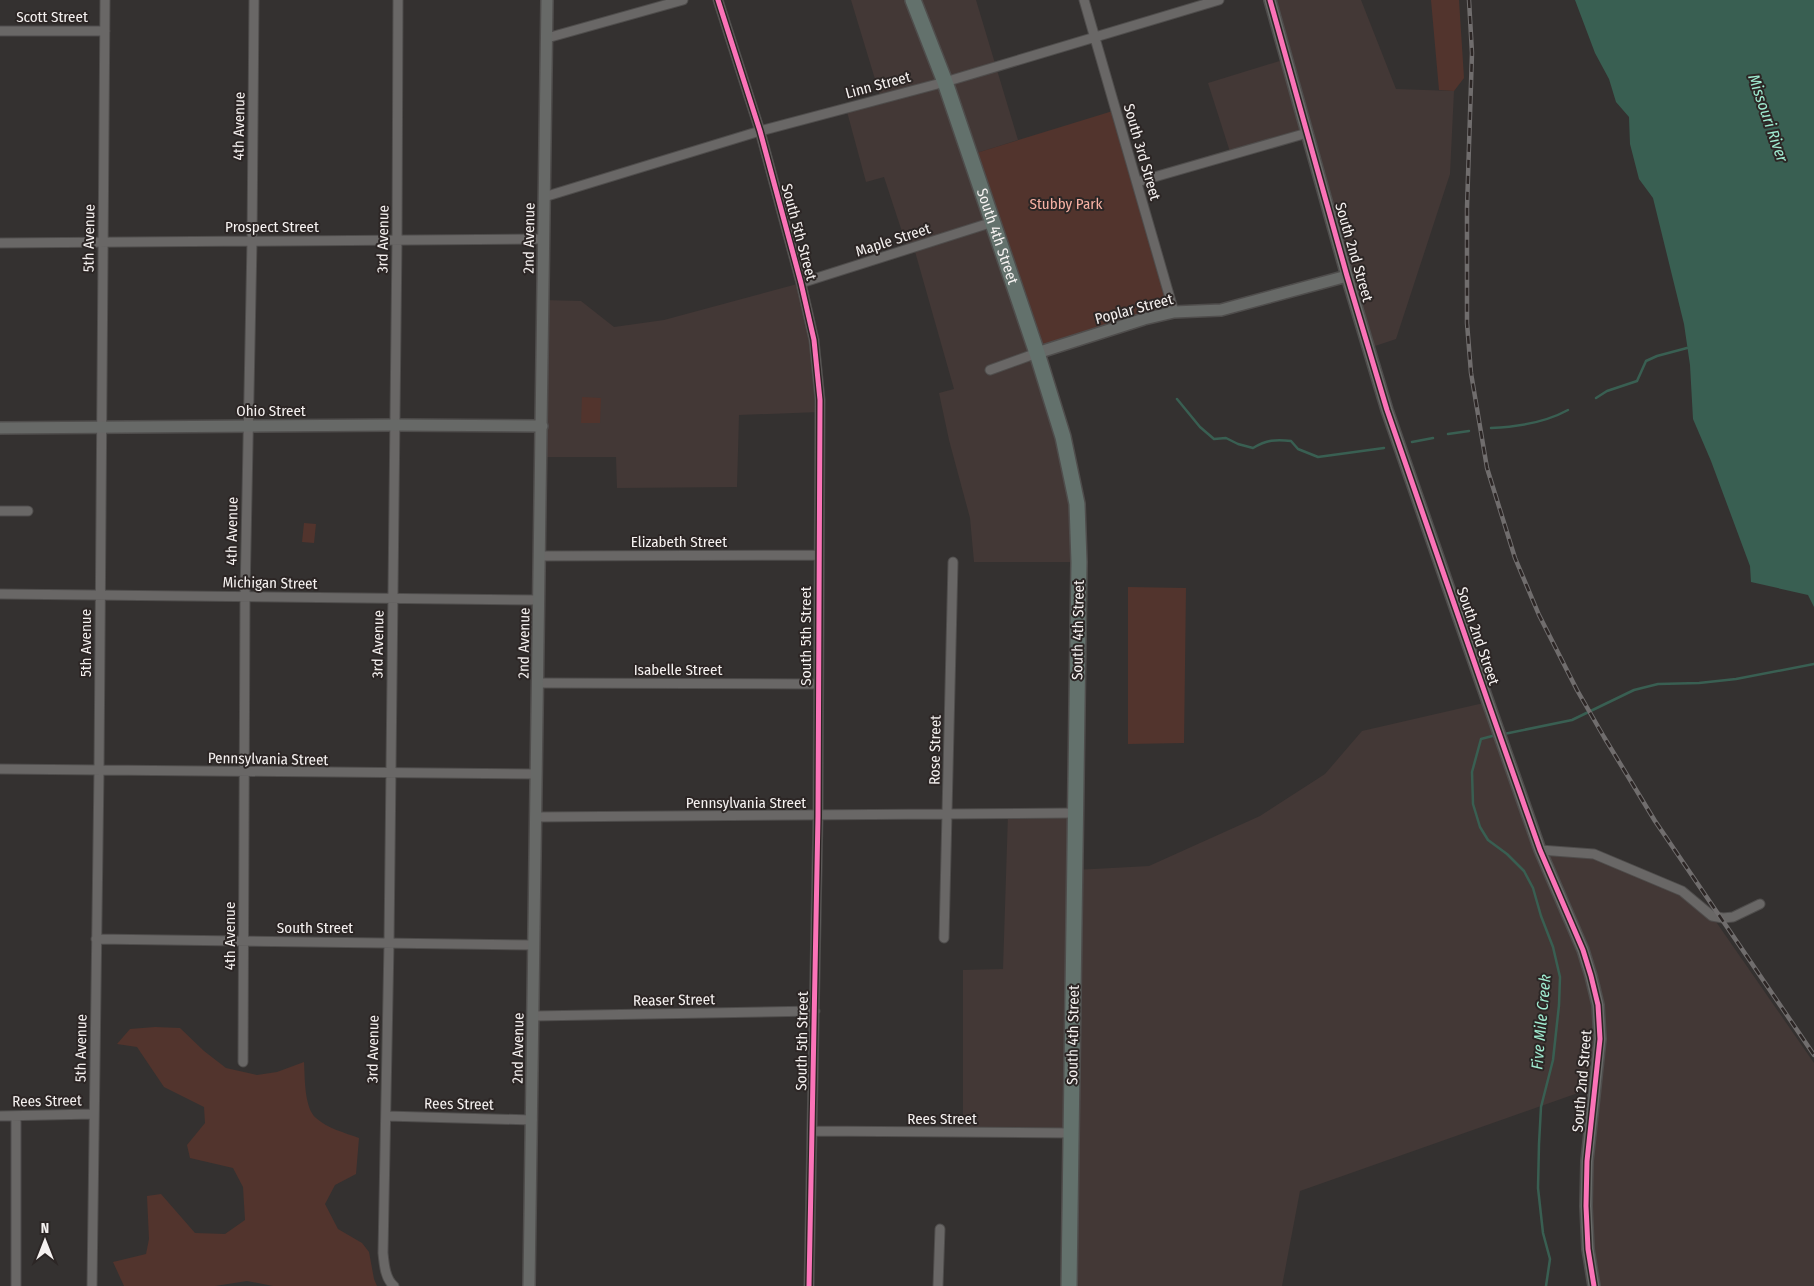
<svg xmlns="http://www.w3.org/2000/svg" width="1814" height="1286" font-family="'Fira Sans Condensed',sans-serif">
	<style>
		.built { fill: #433836 }
		.green { fill: #52342d }
		.water { fill: #395f52 }
		.lines { fill: none; stroke-linecap: round; stroke-linejoin: round }
		.stream { stroke: #395f52; stroke-width: 2.5 }
		.street-casing { stroke: #4f4d4c; stroke-width: 11 }
		.secondary-casing { stroke: #4f4d4c; stroke-width: 14 }
		.highway-casing { stroke: #4f4d4c; stroke-width: 18 }
		.street { stroke: #696766; stroke-width: 9 }
		.secondary { stroke: #676967; stroke-width: 11 }
		.highway { stroke: #63716c; stroke-width: 15 }
		.rail-casing { stroke: #706d6d; stroke-width: 4.5 }
		.rail { stroke: #2c2625; stroke-width: 2.5; stroke-dasharray: 8; stroke-linecap: butt }
		.cycleway-casing { stroke: #2c2625; stroke-width: 8 }
		.cycleway { stroke: #fb73b8; stroke-width: 5 }
		.labels { text-anchor: middle; dominant-baseline: central; stroke-width: 4; stroke-linejoin: round; paint-order: stroke }
		.street-label { font-size: 15px; fill: #f5f1f0; stroke: #2c2625 }
		.park-label { font-size: 15px; fill: #f7b1a4; stroke: #2c2625 }
		.water-label { font-size: 16px; font-style: italic; fill: #a0ecd1; stroke: #2c2625 }
	</style>
	<rect width="100%" height="100%" fill="#343130"/>
	<path class="built" d="M851,0H976L1018,140L971,155L1060,429L1079,562H974L970,518L949,440L939,393L954,389L914,248L908,250L884,177L866,182L846,108L881,99Z
		M1270,0H1361L1396,89L1454,91L1450,174L1396,339L1369,348L1307,133L1231,155L1208,83L1286,59Z
		M801,283L814,340L820,412L739,415L737,487L617,488L616,457H541L543,300L581,301L614,327L664,320Z
		M1488,702L1540,850L1594,854L1682,891L1712,916L1814,1063V1286H1594L1588,1249L1595,1087L1300,1191L1282,1286H1069L1071,1133L963,1132V970L1003,969L1008,814L1076,813L1075,870L1149,866L1260,816L1325,774L1362,731Z"/>
	<path class="green" d="M1431,0H1459L1464,78L1454,91L1439,90Z
		M1116,110L1174,312L1037,353L970,155Z
		M582,397L601,398L600,423H581Z
		M304,523L316,524L314,543L302,542Z
		M1128,587L1186,588L1184,743L1128,744Z
		M155,1027L180,1028L204,1051L226,1068L257,1075L277,1072L304,1062C305,1077 304,1108 316,1118C327,1128 345,1133 359,1138L356,1174L335,1185L325,1204L338,1229L362,1243L369,1252L374,1279L377,1286H273L247,1281L215,1286H124L113,1262L146,1254L149,1239L147,1196L161,1194L195,1233L225,1234L245,1220L243,1187L233,1168L190,1158L187,1145L205,1123L204,1107L164,1087L137,1047L117,1044L130,1029Z"/>
	<path class="water" d="M1575,0H1814V607L1808,595L1751,582L1750,566L1711,461L1693,419L1690,365L1684,324L1653,198L1639,179L1630,144L1629,117L1616,102L1609,79L1595,53Z"/>
	<g class="lines">
		<path class="stream" d="M1596,398L1607,391L1637,381L1646,361L1657,356L1687,348
			M1177,399L1200,427L1214,439L1226,438L1238,444L1253,448C1266,440 1276,439 1291,441L1298,449L1318,457L1384,448
			M1491,428C1516,427 1546,422 1568,410
			M1448,434L1469,431
			M1412,442L1433,438
			M1504,734L1572,720L1634,690L1658,684L1699,683L1736,679L1814,664
			M1496,735L1481,739L1472,772L1473,804L1480,827L1488,840L1507,854L1524,871L1533,888L1541,916L1553,947L1560,977L1559,1005L1553,1060L1541,1107L1539,1144L1538,1188L1543,1233L1550,1259L1546,1286"/>
		<g class="street-casing">
			<path id="street" d="M718,0L760,131L801,283L814,340L820,400L818,816L809,1286
				M1084,0L1174,312
				M0,31H105
				M547,38L683,0
				M1137,182L1307,133
				M544,197L760,131L945,82L1219,0
				M0,243L543,239
				M801,283L993,222
				M990,370L1037,353
				M0,511H28
				M540,556L819,555
				M0,594L539,600
				M538,683L818,684
				M0,769L536,774
				M536,817L1076,813
				M1540,850L1594,854L1682,891L1712,916L1723,918L1733,917L1760,904
				M944,938L953,562
				M96,939L534,945
				M534,1016L815,1011
				M243,1062L245,596L252,241L254,0
				M0,1116L94,1114
				M386,1116L532,1120
				M813,1131L1071,1133
				M16,1286V1116
				M92,1286L99,770L105,0
				M394,1286C385,1279 384,1263 383,1253L389,943L397,240L398,0
				M938,1286L940,1229"/>
		</g>
		<g class="secondary-casing">
			<path id="secondary" d="M1270,0L1347,276L1387,410L1488,702L1540,850L1583,950L1591,976L1598,1005L1600,1039L1587,1161L1586,1206L1588,1249L1594,1286
				M1037,353L1144,319L1174,312L1221,310L1347,276
				M0,428L394,425L542,426
				M529,1286L547,0"/>
		</g>
		<g class="highway-casing">
			<g id="highway">
				<path id="s1" d="M913,0L945,82L1037,353L1063,437L1077,504L1079,562L1069,1286"/>
			</g>
		</g>
		<use href="#street" class="street"/>
		<use href="#secondary" class="secondary"/>
		<use href="#highway" class="highway"/>
		<g class="rail-casing">
			<path id="rail" d="M1469,0L1472,53L1467,208V323L1471,373L1487,468L1515,558L1539,615L1577,690L1604,737L1655,821L1814,1055"/>
		</g>
		<use href="#rail" class="rail"/>
		<g class="cycleway-casing">
			<path id="cycleway" d="M718,0L760,131L801,283L814,340L820,400L818,816L809,1286
				M1270,0L1347,276L1387,410L1488,702L1540,850L1583,950L1591,976L1598,1005L1600,1039L1587,1161L1586,1206L1588,1249L1594,1286"/>
		</g>
		<use href="#cycleway" class="cycleway"/>
	</g>
	<g class="labels">
		<g class="street-label">
			<text x="52" y="17">Scott Street</text>
			<text transform="translate(878 85) rotate(-15)">Linn Street</text>
			<text transform="translate(239 126) rotate(-89)">4th Avenue</text>
			<text transform="translate(1142 152) rotate(74)">South 3rd Street</text>
			<text x="272" y="227">Prospect Street</text>
			<text transform="translate(799 232) rotate(75)">South 5th Street</text>
			<text stroke="none"><textPath href="#s1" startOffset="251">South 4th Street</textPath></text>
			<text transform="translate(89 238) rotate(-89)">5th Avenue</text>
			<text transform="translate(529 238) rotate(-89)">2nd Avenue</text>
			<text transform="translate(383 239) rotate(-89)">3rd Avenue</text>
			<text transform="translate(893 240) rotate(-18)">Maple Street</text>
			<text transform="translate(1354 252) rotate(74)">South 2nd Street</text>
			<text transform="translate(1134 309) rotate(-15)">Poplar Street</text>
			<text x="271" y="411">Ohio Street</text>
			<text transform="translate(232 531) rotate(-89)">4th Avenue</text>
			<text x="679" y="542">Elizabeth Street</text>
			<text transform="translate(270 583) rotate(1)">Michigan Street</text>
			<text transform="translate(1078 630) rotate(-89)">South 4th Street</text>
			<text transform="translate(806 636) rotate(-90)">South 5th Street</text>
			<text transform="translate(1478 636) rotate(71)">South 2nd Street</text>
			<text transform="translate(86 643) rotate(-90)">5th Avenue</text>
			<text transform="translate(524 643) rotate(-89)">2nd Avenue</text>
			<text transform="translate(378 644) rotate(-89)">3rd Avenue</text>
			<text x="678" y="670">Isabelle Street</text>
			<text transform="translate(935 750) rotate(-89)">Rose Street</text>
			<text transform="translate(268 759) rotate(1)">Pennsylvania Street</text>
			<text x="746" y="803">Pennsylvania Street</text>
			<text x="315" y="928">South Street</text>
			<text transform="translate(230 936) rotate(-90)">4th Avenue</text>
			<text transform="translate(674 1000) rotate(-1)">Reaser Street</text>
			<text transform="translate(1073 1035) rotate(-89)">South 4th Street</text>
			<text transform="translate(802 1041) rotate(-89)">South 5th Street</text>
			<text transform="translate(81 1048) rotate(-89)">5th Avenue</text>
			<text transform="translate(518 1048) rotate(-89)">2nd Avenue</text>
			<text transform="translate(373 1049) rotate(-89)">3rd Avenue</text>
			<text transform="translate(1582 1081) rotate(-85)">South 2nd Street</text>
			<text transform="translate(47 1101) rotate(-1)">Rees Street</text>
			<text transform="translate(459 1104) rotate(1)">Rees Street</text>
			<text x="942" y="1119">Rees Street</text>
		</g>
		<g class="park-label">
			<text x="1066" y="204">Stubby Park</text>
		</g>
		<g class="water-label">
			<text transform="translate(1768 118) rotate(71)">Missouri River</text>
			<text transform="translate(1541 1022) rotate(-85)">Five Mile Creek</text>
		</g>
	</g>
	<g transform="translate(45 1241)" stroke="#2c2625" stroke-width="4" paint-order="stroke">
	<path d="M0-4L9 19L0 12L-9 19Z" fill="#f5f1f0"/>
	<text y="-8" font-size="14" font-weight="bold" text-anchor="middle" fill="#f5f1f0">N</text>
	</g>
</svg>
